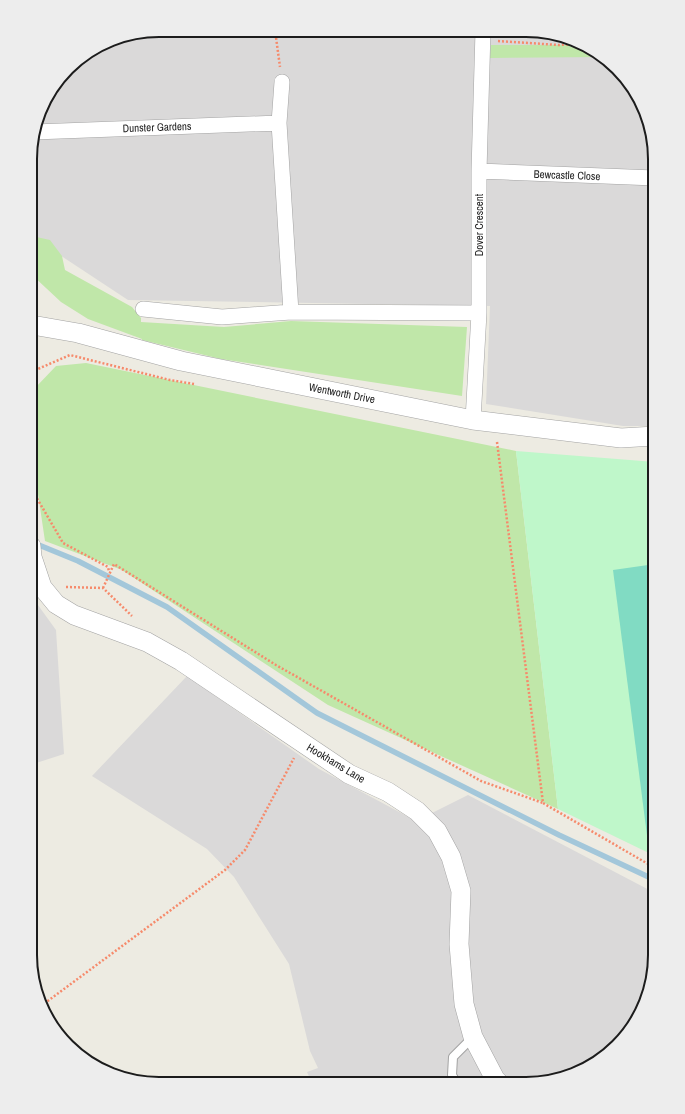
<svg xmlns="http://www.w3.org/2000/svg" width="685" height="1114" font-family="'Archivo Narrow',sans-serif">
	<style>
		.residential { fill: #dad9d9 }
		.grass { fill: #c0e7a9 }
		.park { fill: #bff7ca }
		.pitch { fill: #81dbc3 }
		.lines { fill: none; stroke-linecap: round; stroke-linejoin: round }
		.stream { stroke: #a3c7da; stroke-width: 5.5 }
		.service-casing { stroke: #a3a3a3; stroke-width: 10 }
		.minor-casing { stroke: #a3a3a3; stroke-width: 16 }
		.tertiary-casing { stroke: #a3a3a3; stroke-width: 20 }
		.path { stroke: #f68a6b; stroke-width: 2.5; stroke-dasharray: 2 2; stroke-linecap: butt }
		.service { stroke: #fff; stroke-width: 8 }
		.minor { stroke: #fff; stroke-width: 15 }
		.tertiary { stroke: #fff; stroke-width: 19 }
		.labels { text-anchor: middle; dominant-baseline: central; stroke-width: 3.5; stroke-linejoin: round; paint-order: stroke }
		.street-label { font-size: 11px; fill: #1c1c1c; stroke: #fff }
		.rim { fill: none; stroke: #1c1c1c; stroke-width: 2 }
	</style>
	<rect width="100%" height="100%" fill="#edebe2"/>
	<path class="residential" d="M159,30L543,31L605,57L645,110L655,159V426H623L486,404L490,306L128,300L31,236V143L43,102L74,62L110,40Z
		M30,594L56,630L64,754L30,765Z
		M187,676L319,769L416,821L468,795L655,893V963L645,1004L628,1033L575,1074L526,1084L312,1083L307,1072L318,1068L310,1051L289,964L234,877L207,849L92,776Z"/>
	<path class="grass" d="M158,30L458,31L459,38H369Z
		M491,45H577L605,57L490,58Z
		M31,230L32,236L50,240L62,256L65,270L132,307L141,318V322L224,327L291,321L467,327L462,396L221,359L142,340V339L88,319L61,302L31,274Z
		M86,363L516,451L558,809L328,705L122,570L45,541L31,447V396L35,388L56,366Z"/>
	<path class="park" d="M516,451L655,462V856L558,809Z"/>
	<path class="pitch" d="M655,564V850L649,851L613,570Z"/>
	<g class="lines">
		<path class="stream" d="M34,543L78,561L167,607L317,713L559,835L655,880"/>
		<g class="service-casing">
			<path id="service" d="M457,1084L452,1075L453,1057L473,1037"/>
		</g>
		<g class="minor-casing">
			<path id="minor" d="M279,123L282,82
				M34,132L279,123L291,312
				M479,171L655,178
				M143,309L222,317L291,312L479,313
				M473,420L479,313V171L483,31"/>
		</g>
		<g class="tertiary-casing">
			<path id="tertiary" d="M32,325L78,333L181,361L473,420L621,438L655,436
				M31,546L32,557L42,587L56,604L74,615L147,642L181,661L349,774L388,792L417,811L437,831L451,857L461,891L459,944L464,1004L473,1037L495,1079L500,1084"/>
		</g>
		<path class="path" d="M275,30L280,67
			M498,41L559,45L574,44
			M31,372L70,355L170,380L194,384
			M497,442L543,803L655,868
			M31,488L63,543L108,567L109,572
			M66,587L103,588L132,616
			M103,588L114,564L276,665L481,781L543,803
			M41,1006L225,870L245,850L294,758"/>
		<use href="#service" class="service"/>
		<use href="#minor" class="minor"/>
		<use href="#tertiary" class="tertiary"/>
	</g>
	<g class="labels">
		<g class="street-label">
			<text transform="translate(157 127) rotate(-2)">Dunster Gardens</text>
			<text transform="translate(567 175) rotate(2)">Bewcastle Close</text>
			<text transform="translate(479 225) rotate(-90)">Dover Crescent</text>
			<text transform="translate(342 393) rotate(11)">Wentworth Drive</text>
			<text transform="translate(336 763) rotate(31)">Hookhams Lane</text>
		</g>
	</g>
	<path d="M0 0H685V1114H0ZM159 37H526A122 122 0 0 1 648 159V955A122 122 0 0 1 526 1077H159A122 122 0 0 1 37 955V159A122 122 0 0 1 159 37Z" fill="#ededed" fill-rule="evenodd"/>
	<path class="rim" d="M159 37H526A122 122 0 0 1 648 159V955A122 122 0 0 1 526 1077H159A122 122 0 0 1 37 955V159A122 122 0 0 1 159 37Z"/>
</svg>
